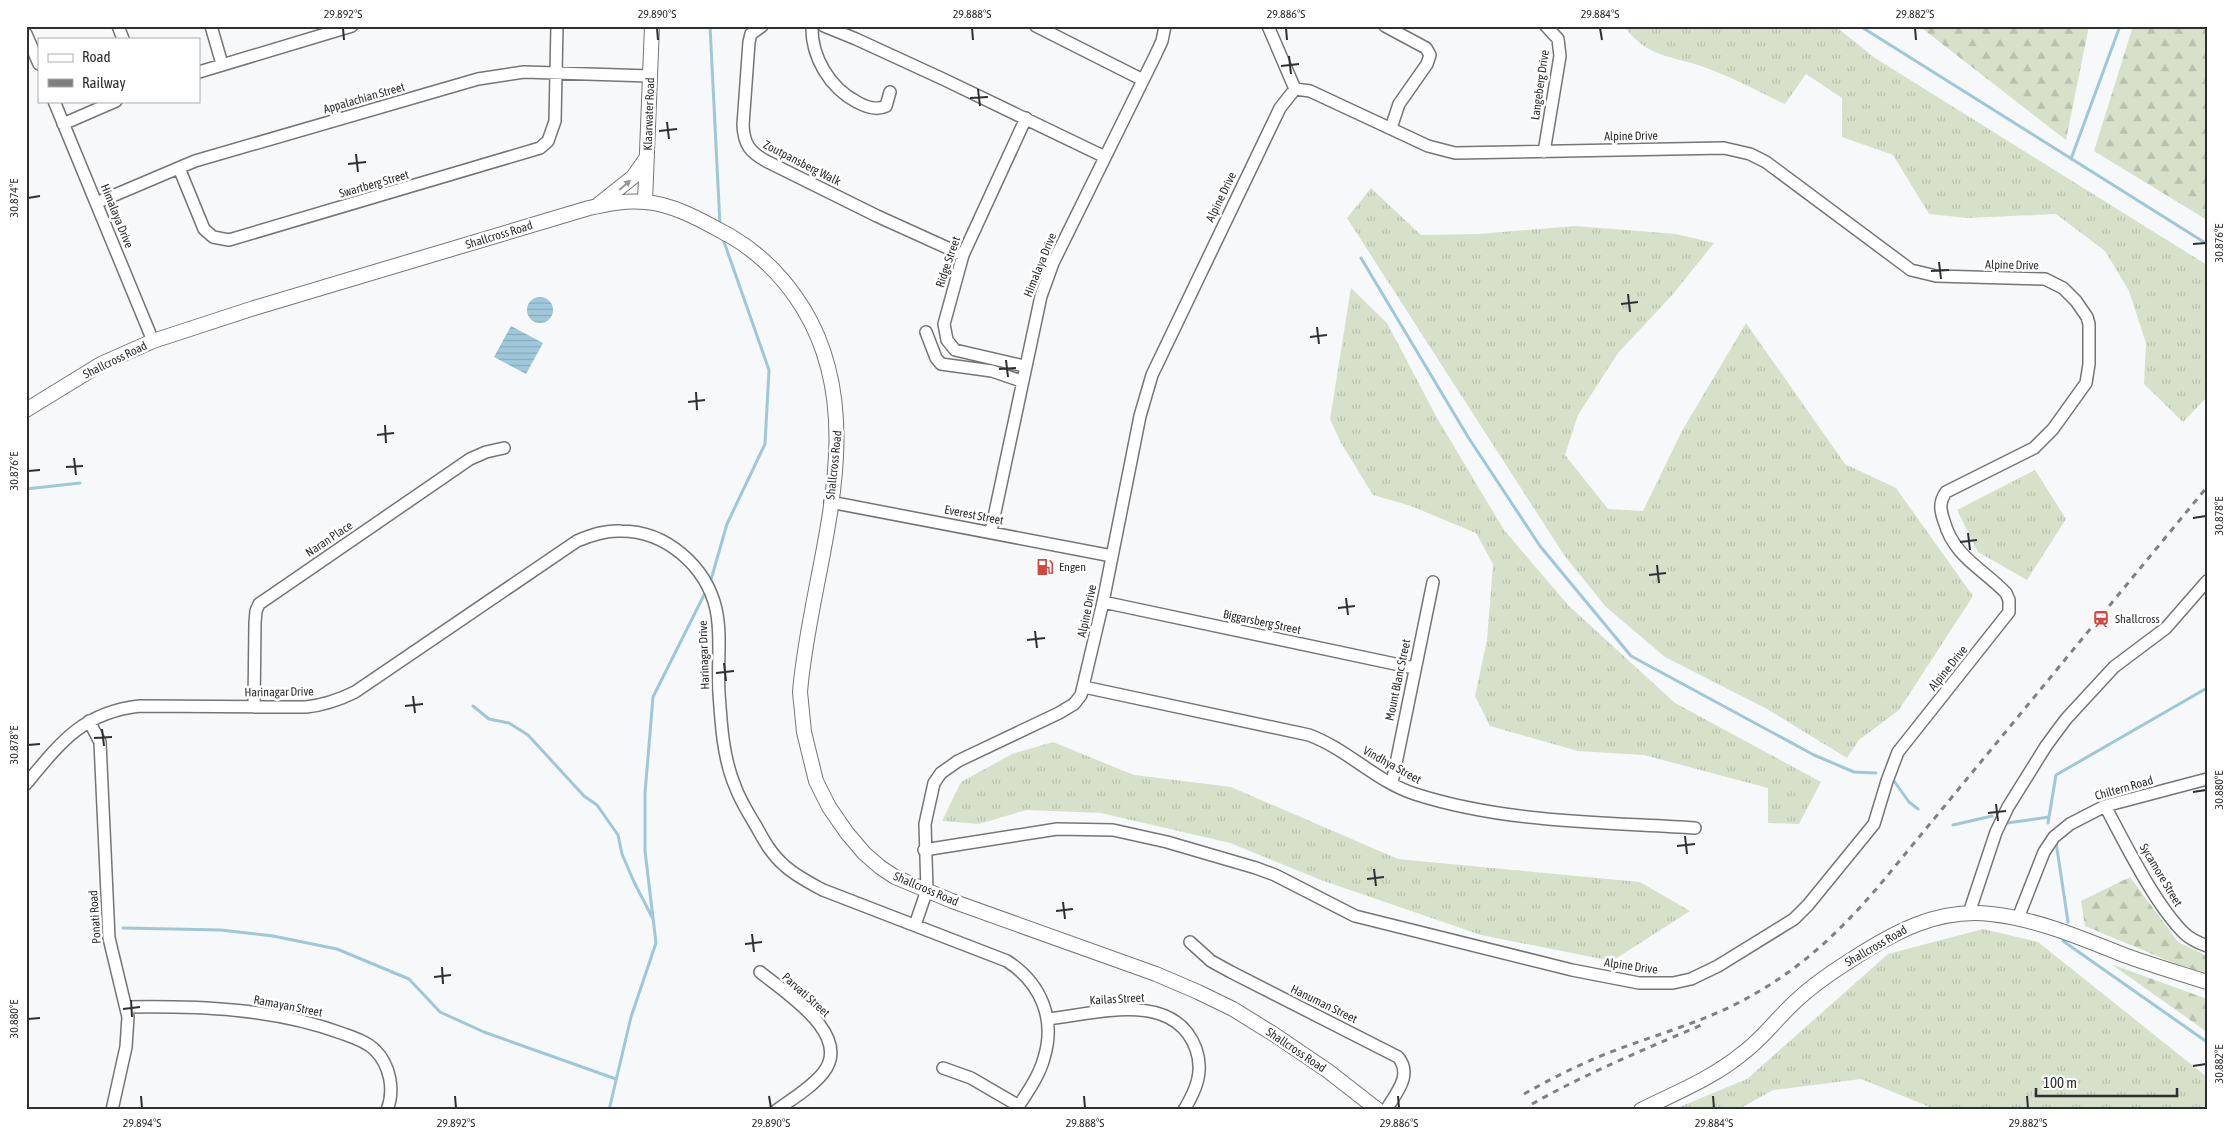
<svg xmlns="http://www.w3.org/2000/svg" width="2233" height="1136" font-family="'Asap Condensed',sans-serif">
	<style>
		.grass { fill: url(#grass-tufts) }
		.forest { fill: url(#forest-firs) }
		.water { fill: url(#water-rules) }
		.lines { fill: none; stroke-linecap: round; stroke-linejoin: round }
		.stream { stroke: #9fc7da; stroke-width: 3 }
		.minor-casing { stroke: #757577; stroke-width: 14 }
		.tertiary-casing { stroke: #757577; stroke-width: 16 }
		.minor { stroke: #fff; stroke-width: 11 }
		.tertiary { stroke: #fff; stroke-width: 14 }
		.rail { stroke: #808082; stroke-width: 3; stroke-dasharray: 6 6; stroke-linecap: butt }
		.oneway { fill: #979798 }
		.ticks { fill: none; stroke: #2f2f30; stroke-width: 2 }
		.labels { text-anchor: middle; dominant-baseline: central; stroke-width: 5; stroke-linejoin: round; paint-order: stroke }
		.street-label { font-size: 12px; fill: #2f2f30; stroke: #fff }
		.poi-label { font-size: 12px; fill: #2f2f30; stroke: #fff; text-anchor: start }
		.neatline { fill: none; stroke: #2f2f30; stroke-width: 2 }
		.ticks-label { font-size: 12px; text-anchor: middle; fill: #2f2f30 }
	</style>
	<defs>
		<pattern id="grass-tufts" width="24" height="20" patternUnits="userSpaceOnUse" patternTransform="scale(1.25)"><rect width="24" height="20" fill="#d7e1c9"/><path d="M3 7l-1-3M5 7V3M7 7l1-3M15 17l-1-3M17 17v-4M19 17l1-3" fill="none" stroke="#b9c1ad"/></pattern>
		<pattern id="forest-firs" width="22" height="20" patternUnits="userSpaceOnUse" patternTransform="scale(1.25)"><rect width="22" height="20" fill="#d7e1c9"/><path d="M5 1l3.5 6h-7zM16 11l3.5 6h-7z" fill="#b9c1ad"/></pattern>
		<pattern id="water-rules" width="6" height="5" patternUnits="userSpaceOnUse" patternTransform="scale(1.25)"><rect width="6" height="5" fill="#9fc7da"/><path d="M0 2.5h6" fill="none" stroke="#89abbb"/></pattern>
	</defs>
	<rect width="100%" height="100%" fill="#f7f8fa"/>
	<path class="grass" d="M1624,26H1835L1875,58L2207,265V397L2183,422L2144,384L2146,343L2129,291L2105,251L2056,214L1967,218L1929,214L1893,155L1842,137V98L1806,74L1785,104C1759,92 1732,77 1704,67C1671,56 1646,57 1624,26Z
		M1371,188L1421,235L1478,234L1575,226L1676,234L1714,243L1674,293L1618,353L1578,415L1565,455L1608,509L1643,511L1682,431L1746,323L1845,464L1896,488L1973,596L1899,710L1859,740L1847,758L1767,709L1665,657L1606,607L1564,555L1347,218Z
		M1351,288L1387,323L1437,418L1504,530L1569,606L1675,703L1821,782L1799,824L1768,823V788L1644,755L1578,751L1490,726L1475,696L1487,640L1493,564L1476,533L1411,506L1373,495L1341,443L1330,419Z
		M2035,470L2066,519L2027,580L1978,552L1957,510Z
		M1053,742L1134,775L1231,787L1398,859L1640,882L1690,911L1612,961L1481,935L1321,880L1230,843L1101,813L1026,810L979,824L942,821L961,782L1012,754Z
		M1983,929L2038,942L2207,1077V1110H1937L1861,1079L1773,1090L1737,1110H1672L1747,1079L1888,954Z"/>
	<path class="forest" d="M1919,26H2089L2066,140Z
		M2133,26H2207V220L2094,151Z
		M2130,877L2178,942L2207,956V977L2085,926L2081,901Z
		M2111,964L2207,999V1032Z"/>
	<path class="water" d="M527 310a13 13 0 1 1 26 0a13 13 0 1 1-26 0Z
		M511,326L543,343L526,374L494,357Z"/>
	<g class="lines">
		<path class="stream" d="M710,26L720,225
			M1860,26L2207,244
			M2071,159L2120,26
			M1361,258L1468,437L1540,546L1631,656L1814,755L1854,772L1876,773
			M26,489L80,483
			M710,583L727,524L765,444L769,370L722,236
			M473,706L489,719L509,723L528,735L584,796L597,805L618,835L622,854L634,882L652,917
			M1894,781L1909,802L1918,809
			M2007,823L2049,817
			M2048,823L2056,775L2207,688
			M1953,825L1992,816
			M2056,842L2068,922
			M123,928L221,930L273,936L337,949L409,979L440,1012L484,1032L616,1079
			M2063,941L2207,1042
			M609,1110L631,1017L656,943L645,851V793L653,697L706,591"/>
		<g class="minor-casing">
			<path id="minor" d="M118,26L123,39
				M211,26L222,64
				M762,26L751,34L749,42L743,125C744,145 750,152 766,161L877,216L963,255
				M812,26C811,57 830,88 857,102C866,107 876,111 886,106L890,92
				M824,26L856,39L943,79L1105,157
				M1036,26L1143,80
				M1268,26L1295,89
				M1385,26L1426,48L1430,55L1427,64L1399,104L1391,128
				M26,34L39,64
				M199,72L352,26
				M54,101L153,341
				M63,124L116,101
				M1544,152L1560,56L1558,39L1546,26
				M179,168L204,229L213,237L229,240L540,148L548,141L555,121L557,26
				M96,203L195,161L478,79L524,72L650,76
				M926,332L936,358L941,364L992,371L1021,381
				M1024,366L955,350L947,340L944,324L963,255L1026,118
				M830,502L1112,556
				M991,531L1041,296L1053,263L1155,56L1162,41L1165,26
				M1103,602L1414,668
				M1084,687L1309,735C1347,749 1377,782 1415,794C1505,823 1602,822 1695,828
				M254,707L255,623L256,611L259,604L470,459L486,452L504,448
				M89,721L100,742L109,938L128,1017L126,1047L112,1110
				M1392,783L1433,582
				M26,784C60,743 83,712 140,706L306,707C324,705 339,700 355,692L577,541C591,535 605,530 621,531C666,531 706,566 716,609C722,636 717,665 719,693C721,723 723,758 735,786C740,800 748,813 756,826C764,841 772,855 785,866C796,876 810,883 823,890L1007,961C1041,983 1056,1019 1044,1058C1039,1077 1026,1094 1016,1110
				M2105,806C2125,843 2154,903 2184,933C2190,939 2199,943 2207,946
				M1969,913L1996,832L2008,807L2046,746L2066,719L2114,667L2166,628L2207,581
				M2018,918L2044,852L2054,837L2070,824L2105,806L2207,779
				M915,925L927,890L925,824L934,783L941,773L958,761L1059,713L1074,704L1081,695L1103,602L1140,416L1152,375L1280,108L1295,89L1310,91L1428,146L1455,153L1724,148L1750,154L1766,162L1911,270L1936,276L2045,279L2063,288L2076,301L2087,317L2089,324V364L2086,383L2053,429L2034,448L1946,492C1939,502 1940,510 1944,521C1954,557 1982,568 2006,593L2009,600V612L1898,752L1887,781L1874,824L1808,905L1794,919L1718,966L1691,979L1673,983H1639L1572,970L1355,916L1275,875L1256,868L1167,842L1113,830L1057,829L924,850
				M1190,942L1211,961L1231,972L1398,1057C1413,1075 1396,1093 1386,1110
				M760,972C784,992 854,1035 823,1073C811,1088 792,1099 777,1110
				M127,1007C198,1006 273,1008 341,1033C352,1037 366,1041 375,1050C390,1065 395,1090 387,1110
				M1048,1019C1095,1014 1174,989 1196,1049C1204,1072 1196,1090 1184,1110
				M943,1068L971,1078L1019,1106"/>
		</g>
		<g class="tertiary-casing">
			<path id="tertiary" d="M645,202L652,26
				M599,204L633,177L647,157
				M26,410L101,364L153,341L254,308L589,208C607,204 626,200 645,202C675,204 706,223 732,237C762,255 785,279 803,308C875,425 810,567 800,692L804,732L816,781L829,807L847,833L864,853L880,867L895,877L952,901L1156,974L1198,992L1233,1009L1275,1035L1328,1071L1378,1110
				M1641,1110C1675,1093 1713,1078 1743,1053C1763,1038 1778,1017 1797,1000C1813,985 1832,972 1851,960C1894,932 1938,908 1991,914C2037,919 2081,938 2124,955C2151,965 2179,973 2207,982"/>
		</g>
		<use href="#minor" class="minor"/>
		<use href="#tertiary" class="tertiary"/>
		<path class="rail" d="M1524,1094C1554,1077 1584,1062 1616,1050C1656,1035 1698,1023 1736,1004C1795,974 1836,936 1878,887L2207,487
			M1532,1104C1587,1073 1645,1049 1704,1024"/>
	</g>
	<defs><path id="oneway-solid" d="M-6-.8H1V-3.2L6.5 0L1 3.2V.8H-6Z" transform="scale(1.25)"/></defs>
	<use class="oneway" href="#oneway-solid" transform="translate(625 185) rotate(-41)"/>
	<path class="ticks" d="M343,28L344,40M657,28L658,40M972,28L973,40M1286,28L1287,40M1600,28L1602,40M1915,28L1916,40M1289,56L1291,74M1281,66L1299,64M978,89L980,106M970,98L988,97M667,122L669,139M659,131L677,129M356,154L358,172M348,164L366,162M28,198L40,196M2193,244L2206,243M1939,262L1941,279M1931,271L1949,270M1628,294L1630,312M1621,304L1638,302M1317,327L1319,344M1310,337L1327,335M1006,360L1008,377M999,369L1016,368M696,392L697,410M688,402L705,400M385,425L386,443M377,435L394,433M74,458L76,475M66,467L83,466M28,471L40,470M2193,518L2206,516M1968,533L1970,550M1960,542L1977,540M1657,565L1659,583M1649,575L1666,573M1346,598L1348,615M1338,608L1355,606M1035,631L1037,648M1027,640L1045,638M724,663L726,681M716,673L734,671M413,696L415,713M405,706L423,704M102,729L104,746M94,738L112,737M28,745L40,744M2193,792L2206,790M1996,804L1998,821M1988,813L2006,811M1685,836L1687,854M1677,846L1695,844M1374,869L1376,886M1367,879L1384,877M1063,902L1065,919M1056,911L1073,909M752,934L754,952M745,944L762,942M442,967L443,984M434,977L451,975M131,1000L132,1017M123,1009L140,1007M28,1019L40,1018M2193,1066L2206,1064M141,1096L142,1108M455,1096L456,1108M769,1096L771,1108M1084,1096L1085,1108M1398,1096L1399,1108M1713,1096L1714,1108M2027,1096L2028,1108"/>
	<defs>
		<g id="fuel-bare" transform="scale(1.35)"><path d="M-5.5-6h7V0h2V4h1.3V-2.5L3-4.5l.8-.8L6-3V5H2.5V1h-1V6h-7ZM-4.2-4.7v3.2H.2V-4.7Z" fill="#d4463e" stroke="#fff" stroke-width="2.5" paint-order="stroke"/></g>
		<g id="station-bare" transform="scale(1.35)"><path d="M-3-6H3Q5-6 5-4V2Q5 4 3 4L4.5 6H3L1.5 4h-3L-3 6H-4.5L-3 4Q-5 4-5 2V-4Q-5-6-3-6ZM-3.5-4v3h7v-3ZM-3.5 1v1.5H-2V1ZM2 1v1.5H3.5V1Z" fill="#d4463e" stroke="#fff" stroke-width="2.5" paint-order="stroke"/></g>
	</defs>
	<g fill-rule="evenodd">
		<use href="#fuel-bare" x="1045" y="567"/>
		<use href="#station-bare" x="2101" y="619"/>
	</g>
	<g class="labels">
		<g class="street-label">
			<text transform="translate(1540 85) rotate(-82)">Langeberg Drive</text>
			<text transform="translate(364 98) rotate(-16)">Appalachian Street</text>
			<text transform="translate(649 114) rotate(-88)">Klaarwater Road</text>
			<text transform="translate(1631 136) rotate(-1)">Alpine Drive</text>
			<text transform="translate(802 163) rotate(27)">Zoutpansberg Walk</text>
			<text transform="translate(374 184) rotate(-16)">Swartberg Street</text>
			<text transform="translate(1221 197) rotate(-64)">Alpine Drive</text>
			<text transform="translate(117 216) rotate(68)">Himalaya Drive</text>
			<text transform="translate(499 235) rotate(-17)">Shallcross Road</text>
			<text transform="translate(948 262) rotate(-71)">Ridge Street</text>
			<text transform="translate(1040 265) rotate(-68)">Himalaya Drive</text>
			<text transform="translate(2012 265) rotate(1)">Alpine Drive</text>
			<text transform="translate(115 360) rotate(-26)">Shallcross Road</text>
			<text transform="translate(834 465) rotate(-84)">Shallcross Road</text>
			<text transform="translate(974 515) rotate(11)">Everest Street</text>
			<text transform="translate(329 539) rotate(-34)">Naran Place</text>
			<text transform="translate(1087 611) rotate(-78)">Alpine Drive</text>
			<text transform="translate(1262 622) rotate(12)">Biggarsberg Street</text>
			<text transform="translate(704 655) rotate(-92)">Harinagar Drive</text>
			<text transform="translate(1948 668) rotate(-51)">Alpine Drive</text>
			<text transform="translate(1398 680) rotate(-78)">Mount Blanc Street</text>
			<text transform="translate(279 692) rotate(-1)">Harinagar Drive</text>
			<text transform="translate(1392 765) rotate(29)">Vindhya Street</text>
			<text transform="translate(2124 788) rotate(-16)">Chiltern Road</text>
			<text transform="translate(2161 875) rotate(59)">Sycamore Street</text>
			<text transform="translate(926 889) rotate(23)">Shallcross Road</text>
			<text transform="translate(95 917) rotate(-94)">Ponati Road</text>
			<text transform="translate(1876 946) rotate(-30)">Shallcross Road</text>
			<text transform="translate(1631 966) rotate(8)">Alpine Drive</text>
			<text transform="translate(806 995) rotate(42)">Parvati Street</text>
			<text transform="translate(1117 999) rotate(-3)">Kailas Street</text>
			<text transform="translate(1324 1004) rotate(26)">Hanuman Street</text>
			<text transform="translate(288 1006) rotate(11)">Ramayan Street</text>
			<text transform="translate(1296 1050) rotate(34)">Shallcross Road</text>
		</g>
		<g class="poi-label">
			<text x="1059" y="567">Engen</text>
			<text x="2115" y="619">Shallcross</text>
		</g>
	</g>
	<rect width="2233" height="1136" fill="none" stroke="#ffffff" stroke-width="55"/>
	<rect x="38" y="38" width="162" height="65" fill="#ffffff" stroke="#acacac"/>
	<rect x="48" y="54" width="25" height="8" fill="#ffffff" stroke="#acacac"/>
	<text x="82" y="62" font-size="15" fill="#2f2f30">Road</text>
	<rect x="48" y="79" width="25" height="8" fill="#808082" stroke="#acacac"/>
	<text x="82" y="88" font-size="15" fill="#2f2f30">Railway</text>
	<path d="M2036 1088v8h141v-8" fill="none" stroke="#2f2f30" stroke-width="2.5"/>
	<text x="2043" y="1088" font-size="15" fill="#2f2f30" stroke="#ffffff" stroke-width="4" paint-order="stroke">100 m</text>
	<rect x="28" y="28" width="2178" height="1080" class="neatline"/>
	<g class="ticks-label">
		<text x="343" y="18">29.892°S</text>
		<text x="657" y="18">29.890°S</text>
		<text x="972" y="18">29.888°S</text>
		<text x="1286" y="18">29.886°S</text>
		<text x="1600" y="18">29.884°S</text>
		<text x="1915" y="18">29.882°S</text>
		<text transform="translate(14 198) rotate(-90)" y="4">30.874°E</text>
		<text transform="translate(2219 243) rotate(-90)" y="4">30.876°E</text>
		<text transform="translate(14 471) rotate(-90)" y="4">30.876°E</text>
		<text transform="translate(2219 516) rotate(-90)" y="4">30.878°E</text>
		<text transform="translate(14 745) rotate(-90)" y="4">30.878°E</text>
		<text transform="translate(2219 790) rotate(-90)" y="4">30.880°E</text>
		<text transform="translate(14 1019) rotate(-90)" y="4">30.880°E</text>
		<text transform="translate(2219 1064) rotate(-90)" y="4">30.882°E</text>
		<text x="142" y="1127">29.894°S</text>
		<text x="456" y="1127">29.892°S</text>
		<text x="771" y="1127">29.890°S</text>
		<text x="1085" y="1127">29.888°S</text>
		<text x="1399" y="1127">29.886°S</text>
		<text x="1714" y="1127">29.884°S</text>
		<text x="2028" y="1127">29.882°S</text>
	</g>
</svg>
